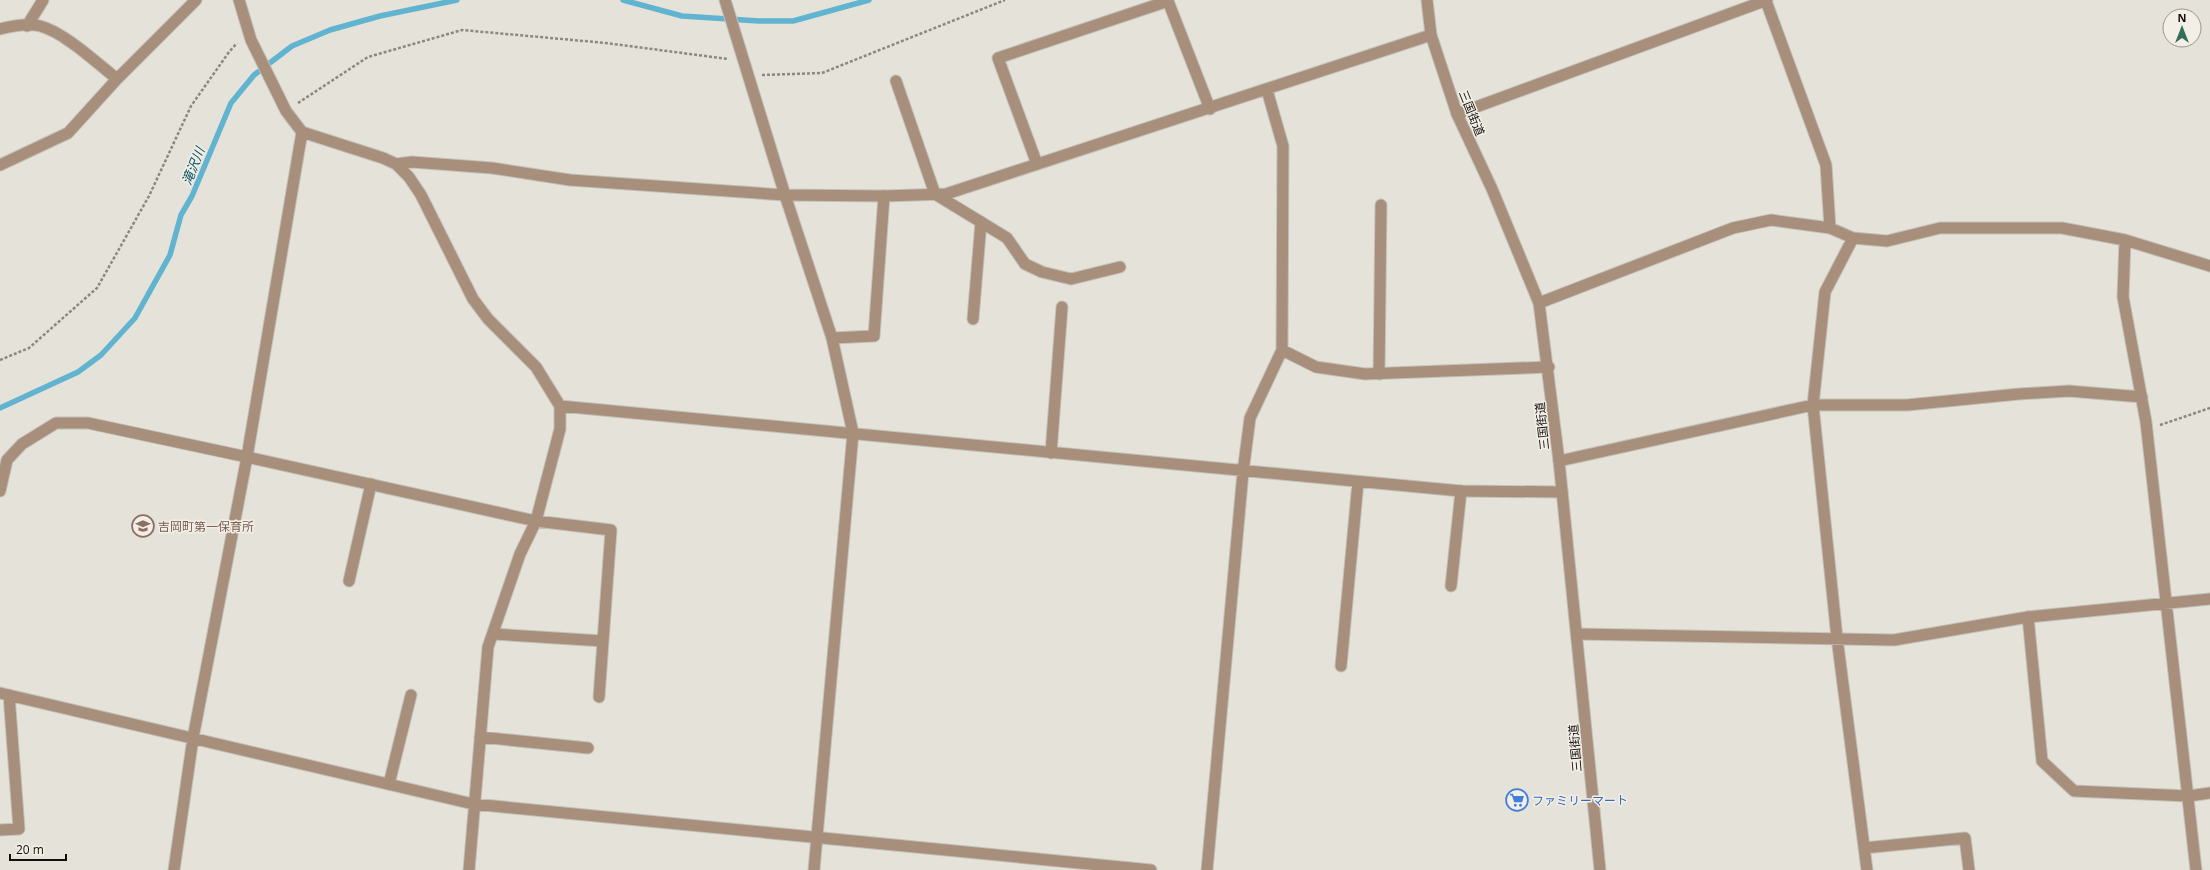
<svg xmlns="http://www.w3.org/2000/svg" width="2210" height="870" font-family="'Open Sans','Noto Sans JP',sans-serif">
	<style>
		.lines { fill: none; stroke-linecap: round; stroke-linejoin: round }
		.stream { stroke: #60b4d0; stroke-width: 5.5 }
		.service-casing { stroke: #c3c0b9; stroke-width: 13 }
		.minor-casing { stroke: #c3c0b9; stroke-width: 13 }
		.tertiary-casing { stroke: #c3c0b9; stroke-width: 13 }
		.path { stroke: #8a8882; stroke-width: 2.5; stroke-dasharray: 3 2; stroke-linecap: butt }
		.service { stroke: #a78f7b; stroke-width: 11 }
		.minor { stroke: #a78f7b; stroke-width: 11 }
		.tertiary { stroke: #a78f7b; stroke-width: 11 }
		.labels { text-anchor: middle; dominant-baseline: central; stroke-width: 3; stroke-linejoin: round; paint-order: stroke }
		.street-label { font-size: 12px; fill: #100f0c; stroke: #f3efe7 }
		.education-label { font-size: 12px; fill: #785e54; stroke: #f3efe7; text-anchor: start }
		.shop-label { font-size: 12px; fill: #366cbe; stroke: #f3efe7; text-anchor: start }
		.water-label { font-size: 13px; font-style: italic; fill: #035063; stroke: #f3efe7 }
	</style>
	<rect width="100%" height="100%" fill="#e5e2da"/>
	<g class="lines">
		<path class="stream" d="M623,0L682,16L759,21H793L869,0
			M0,408L78,372L101,355L135,318L170,255L181,215L192,196L231,103L254,75L292,46L330,30L380,16L457,0"/>
		<g class="service-casing">
			<path id="service" d="M896,81L935,194
				M1037,164L998,58L1168,1L1210,109
				M973,319L981,222
				M832,338L874,336L884,196
				M1379,374L1381,205
				M1051,453L1062,307
				M349,581L371,484
				M1451,586L1461,491
				M2028,617L2042,761L2074,791L2189,796
				M389,784L411,695"/>
		</g>
		<g class="minor-casing">
			<path id="minor" d="M239,0L251,40L286,111L302,132L383,158L396,164L409,177L421,195L473,299L488,319L536,367L560,406V429L536,521L520,554L488,647L469,870
				M1766,1L1826,165L1830,228
				M27,26L43,0
				M0,29C12,26 28,23 40,26C64,32 97,63 117,79
				M1457,114L1767,0
				M396,164L412,162L492,168L570,180L785,195L884,196L946,194L1431,35
				M0,165L68,133L117,79L196,0
				M935,194L1007,238L1025,264L1042,272L1071,279L1120,267
				M1853,238L1825,292L1813,405L1837,638L1867,870
				M2125,240L2123,297L2146,422L2196,870
				M1539,303L1733,228L1771,220L1830,228L1853,238L1887,241L1940,228H2062L2125,240L2210,266
				M1282,350L1316,367L1365,374L1549,367
				M560,406L1461,491L1562,492
				M1559,461L1813,405H1907L2019,394L2069,391L2142,397
				M0,491L7,460L22,444L56,423H88L247,457L536,521L611,530L599,697
				M493,634L603,641
				M1577,634L1894,640L2028,617L2210,599
				M1341,666L1358,482
				M0,693L473,804L1151,870
				M480,737L588,748
				M2189,796L2210,793
				M0,830L19,829L9,695
				M1864,848L1965,838L1969,870
				M174,870L193,738L247,457L302,132
				M1207,870L1243,472L1250,418L1282,350L1283,146L1267,90"/>
		</g>
		<g class="tertiary-casing">
			<path id="tertiary" d="M725,0L785,195L832,338L853,433L814,870
				M1427,0L1431,35L1457,114L1492,189L1539,303L1559,461L1600,870"/>
		</g>
		<path class="path" d="M762,75L822,73L1005,0
			M298,103L368,57L462,30L606,43L728,59
			M0,360L29,348L97,288L149,196L191,106L229,52L237,43
			M2160,425L2210,408"/>
		<use href="#service" class="service"/>
		<use href="#minor" class="minor"/>
		<use href="#tertiary" class="tertiary"/>
	</g>
	<defs>
		<g id="school-ring" transform="scale(1.15)"><circle r="9.5" fill="#f3efe7" stroke="#8d6e63" stroke-width="1.5"/><path d="M0-5L7-2L0 1L-7-2ZM-4 1L0 2.5L4 1V4Q0 6-4 4Z" fill="#8d6e63"/></g>
		<g id="supermarket-ring" transform="scale(1.15)"><circle r="9.5" fill="#f3efe7" stroke="#3f7fe0" stroke-width="1.5"/><path d="M-6-5.5h2.5l.6 2H6L4.5 2H-2.5L-4.4-4H-6ZM-1.5 3.2a1.3 1.3 0 1 0 .1 0ZM3 3.2a1.3 1.3 0 1 0 .1 0Z" fill="#3f7fe0"/></g>
	</defs>
	<g fill-rule="evenodd">
		<use href="#school-ring" x="143" y="526"/>
		<use href="#supermarket-ring" x="1517" y="800"/>
	</g>
	<g class="labels">
		<g class="street-label">
			<text transform="translate(1472 113) rotate(68)">三国街道</text>
			<text transform="translate(1542 426) rotate(-96)">三国街道</text>
			<text transform="translate(1575 748) rotate(-95)">三国街道</text>
		</g>
		<g class="education-label">
			<text x="158" y="526">吉岡町第一保育所</text>
		</g>
		<g class="shop-label">
			<text x="1532" y="800">ファミリーマート</text>
		</g>
		<g class="water-label">
			<text transform="translate(193 166) rotate(-68)">滝沢川</text>
		</g>
	</g>
	<g transform="translate(2182 28)"><circle r="19" fill="#f3efe7" stroke="#98958f"/>
	<path d="M0-3L7 15L0 10L-7 15Z" fill="#336e58"/>
	<text y="-6" font-size="11" font-weight="bold" text-anchor="middle" fill="#100f0c">N</text>
	</g>
	<path d="M10 854v6h56v-6" fill="none" stroke="#100f0c" stroke-width="2"/>
	<text x="16" y="854" font-size="12" fill="#100f0c" stroke="#f3efe7" stroke-width="3" paint-order="stroke">20 m</text>
</svg>
